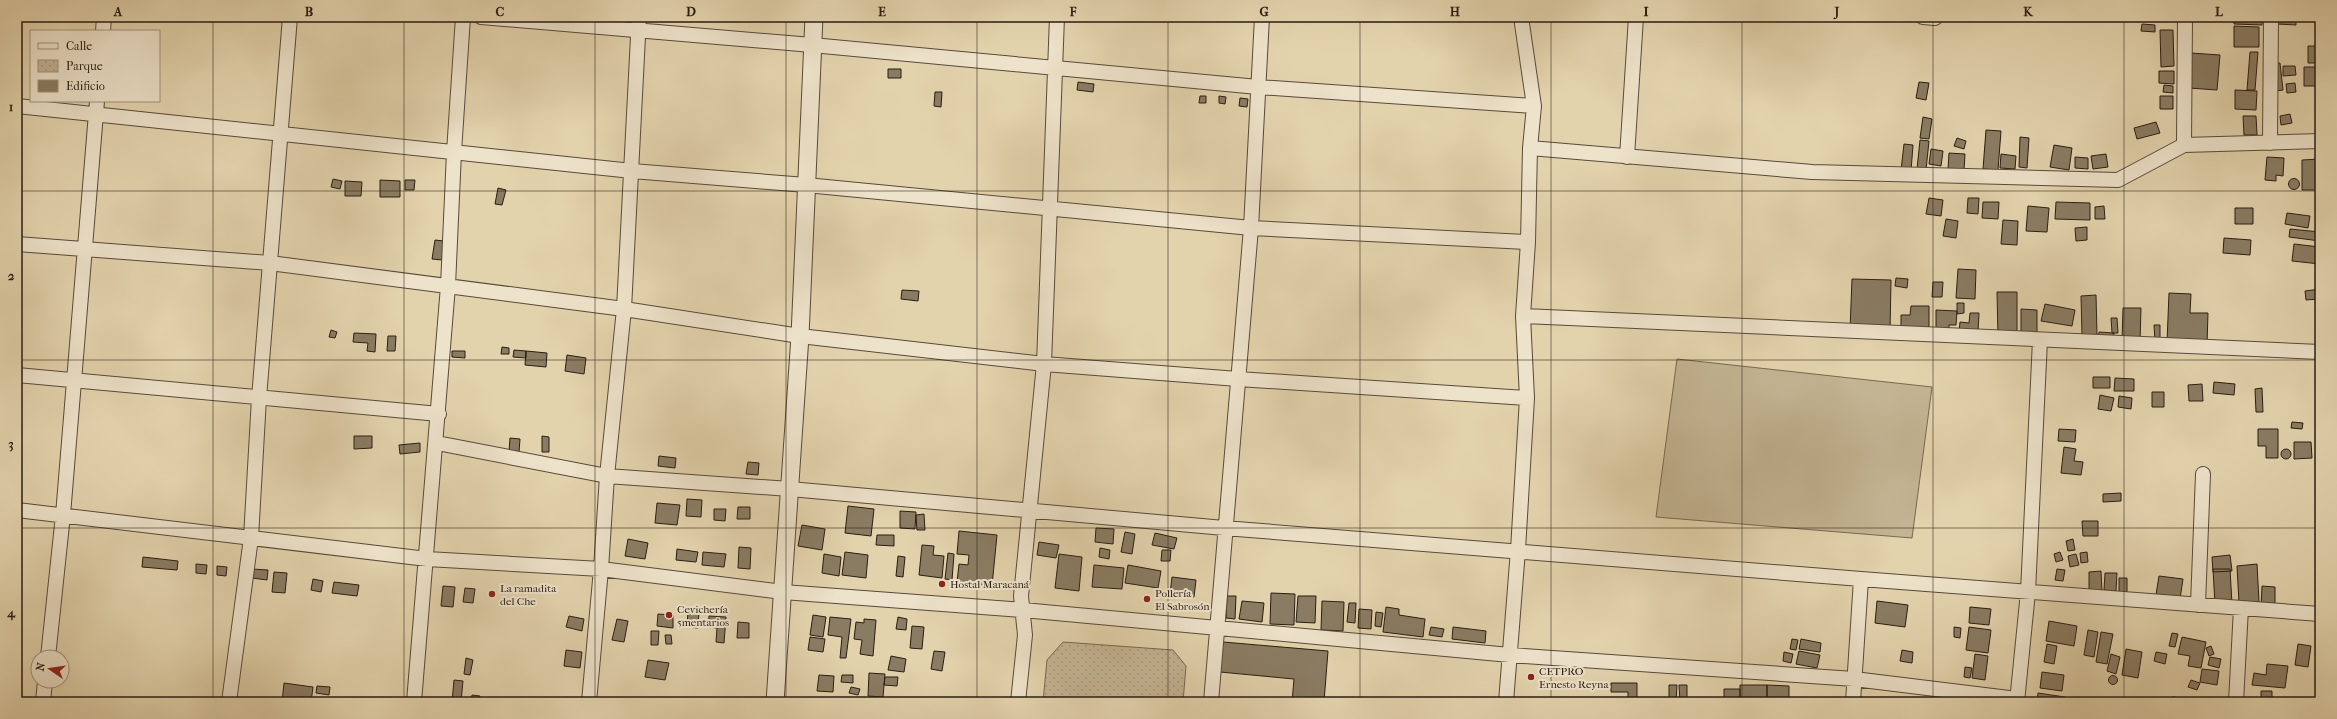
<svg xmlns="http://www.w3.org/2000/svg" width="2337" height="719" font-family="'IM FELL French Canon',serif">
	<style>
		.park { fill: url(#park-dots); stroke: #766852 }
		.garden { fill: #c3b493; stroke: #766852 }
		.building { fill: #8a7c63; stroke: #291d12 }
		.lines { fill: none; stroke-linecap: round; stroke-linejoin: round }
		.minor-casing { stroke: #584a39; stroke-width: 16 }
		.tertiary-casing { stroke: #584a39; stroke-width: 19 }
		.minor { stroke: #ede2ca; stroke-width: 14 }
		.tertiary { stroke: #ede2ca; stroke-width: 17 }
		.grid { fill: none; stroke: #291d12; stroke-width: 1; stroke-opacity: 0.55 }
		.poi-dot { fill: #8f2418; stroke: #ede2ca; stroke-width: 1.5 }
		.labels { text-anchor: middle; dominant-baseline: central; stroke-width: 4; stroke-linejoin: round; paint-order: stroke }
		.poi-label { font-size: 11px; fill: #291d12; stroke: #ede2ca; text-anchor: start }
		.neatline { fill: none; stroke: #291d12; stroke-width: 1.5 }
		.grid-label { font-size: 13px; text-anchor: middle; font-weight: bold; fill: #291d12 }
	</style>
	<defs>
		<pattern id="park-dots" width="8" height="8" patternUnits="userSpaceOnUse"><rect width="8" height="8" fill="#c3b493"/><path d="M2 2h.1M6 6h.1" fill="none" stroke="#a89a7e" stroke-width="1.8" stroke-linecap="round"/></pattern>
	</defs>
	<rect width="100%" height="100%" fill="#e3d3ad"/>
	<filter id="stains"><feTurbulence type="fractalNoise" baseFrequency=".005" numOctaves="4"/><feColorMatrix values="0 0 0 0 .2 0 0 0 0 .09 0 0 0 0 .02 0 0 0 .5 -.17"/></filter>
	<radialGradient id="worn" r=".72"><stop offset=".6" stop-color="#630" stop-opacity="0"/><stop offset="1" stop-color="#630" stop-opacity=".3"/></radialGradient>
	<path class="park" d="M1063,642L1173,650L1186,666L1183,702H1043L1047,660Z"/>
	<path class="garden" d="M1677,359L1932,387L1912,538L1656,517Z"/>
	<path class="building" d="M2234,17H2262V25L2234,24Z
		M2277,17H2296V25L2277,24Z
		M2142,24L2155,25V32L2141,31Z
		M2234,26L2259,27V47H2234Z
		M2160,30H2173L2174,66L2161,67Z
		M2308,46H2320V63H2308Z
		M2250,52H2258L2255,90H2247Z
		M2191,53L2220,55L2217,90L2189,88Z
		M2280,63L2283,90L2276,91L2273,64Z
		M2283,66H2295L2296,75L2283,76Z
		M2304,67H2320V86H2304Z
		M888,69H901V78H888Z
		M2159,71H2174V84L2159,83Z
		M1078,82L1094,84L1093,92L1077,90Z
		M1919,82L1929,83L1926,100L1916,98Z
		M2295,83L2296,92L2287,93L2286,84Z
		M2164,85L2173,86V93L2163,92Z
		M2235,90L2257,91L2256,110L2235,109Z
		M935,92H942L941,107L934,106Z
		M1200,96H1206V103H1199Z
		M1219,96L1226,97L1225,104L1219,103Z
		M2160,96H2173V109H2160Z
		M1240,98L1248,99L1247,107L1239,106Z
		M2317,112H2320V133H2317Z
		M2290,114L2292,123L2281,125L2280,116Z
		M2243,116H2256L2257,135H2244Z
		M1923,117L1932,119L1929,139L1920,138Z
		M2156,122L2160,133L2137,139L2134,128Z
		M1986,130L2001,131L1998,170L1983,169Z
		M2020,137L2029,138L2027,168L2019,167Z
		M1957,138L1966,141L1964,149L1954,146Z
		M1920,140L1929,141L1926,170L1917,169Z
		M1904,144L1913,145L1911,171L1901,170Z
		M2054,145L2072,148L2069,170L2050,167Z
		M1931,149L1943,151L1941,166L1929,164Z
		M1949,153L1965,154L1964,170L1948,169Z
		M2001,154L2016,156L2015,169L2000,168Z
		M2106,154L2108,167L2093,169L2091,156Z
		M2075,157L2088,158V169L2075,168Z
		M2267,157L2284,158L2283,176L2276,175V181L2265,180Z
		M2320,159V190H2302V160Z
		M2288.5 184a5.5 5.5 0 1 1 11 0a5.5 5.5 0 1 1-11 0Z
		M333,179L342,181L340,189L331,187Z
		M380,180L400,181V197H380Z
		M405,180H415L414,190H405Z
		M345,181L362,182L361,196H345Z
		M498,188L506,190L502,205L495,204Z
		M1929,198L1943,200L1941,216L1926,214Z
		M1968,198H1979L1978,214L1967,213Z
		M1983,202H1999L1998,219L1982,218Z
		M2056,202L2090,203V220L2055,219Z
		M2028,206L2049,208L2047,232L2026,231Z
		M2104,206L2105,219H2095V207Z
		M2235,208H2253V224H2235Z
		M2287,213L2310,216L2308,228L2285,224Z
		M1946,219L1958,221L1956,238L1943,236Z
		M2003,220L2018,221L2017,245L2001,244Z
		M2087,227V240L2076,241L2075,228Z
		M2290,229L2320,232V241L2289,237Z
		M2224,238L2251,240L2250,255L2223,253Z
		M435,240L444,241L442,260L432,259Z
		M2294,244L2320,247V264L2292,261Z
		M1958,269L1976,270L1975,299L1956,298Z
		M1896,278L1908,279L1907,288L1895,286Z
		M1852,279L1891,280L1890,331L1850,330Z
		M1933,282H1943L1942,297H1932Z
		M2320,289V299L2306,300L2305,291Z
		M902,290L919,291L918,301L901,299Z
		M1997,292H2017V337H1998Z
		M2169,293L2191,294L2190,313H2208L2207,344L2167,342Z
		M2096,295L2097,335H2082L2081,296Z
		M1957,303H1964V313L1957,314Z
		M2045,304L2075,310L2072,326L2041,321Z
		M1911,306H1929V329H1901V315H1910Z
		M2123,308H2141L2140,341L2122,340Z
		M2021,309L2037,310V337H2021Z
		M1936,310L1957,311L1956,325H1949V333L1936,332Z
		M1970,313H1979L1978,333L1959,332L1960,322L1969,323Z
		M2111,318H2117L2118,333H2112Z
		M2154,325H2160V340L2155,341Z
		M331,330L337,332L335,338L329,337Z
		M2316,330H2320V351H2316Z
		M2099,332L2114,333V342L2098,341Z
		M354,333L376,334L375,352L367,351L368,343L353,342Z
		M388,336H396L395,351H387Z
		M502,347L509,348V354H501Z
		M514,350L526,351V358L513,357Z
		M452,351H465V358L452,357Z
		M526,351L547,353L546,367L525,365Z
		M567,355L586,358L584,374L565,371Z
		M2093,377H2110V388H2093Z
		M2115,378L2134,379V391H2114Z
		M2214,382L2235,384L2234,395L2213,393Z
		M2202,384L2203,401H2189L2188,385Z
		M2262,388L2263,412H2256L2255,389Z
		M2152,392H2164V407H2152Z
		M2100,395L2114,398L2111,411L2098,409Z
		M2119,396L2132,398L2131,409L2118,407Z
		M2292,422L2303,423L2302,429L2291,428Z
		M2059,429L2076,430L2075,442L2058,441Z
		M2258,429H2278V458H2266V446H2258Z
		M354,436H372V448L354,449Z
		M542,436L549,437V452H542Z
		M510,438L520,439L519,452H509Z
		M2294,442H2311L2312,458L2294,459Z
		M420,443V452L400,454L399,445Z
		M2064,447L2076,449L2074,461L2083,462L2081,475L2061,473Z
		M2281 454a5 5 0 1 1 10 0a5 5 0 1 1-10 0Z
		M659,456L676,458L675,468L658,466Z
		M748,462L759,463L758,475L746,474Z
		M2121,493V501L2103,502V494Z
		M687,499L702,500L701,517L686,516Z
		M657,503L680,505L677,525L655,523Z
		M848,506L874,509L871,536L845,533Z
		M738,507H750V519H737Z
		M714,509H726L725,521L714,520Z
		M900,511L916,512L915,529L900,528Z
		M924,514L925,530H917L916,515Z
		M2082,521H2098V536H2083Z
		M802,525L825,529L822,550L798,546Z
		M1096,528L1114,529L1113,544L1095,542Z
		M959,531L997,535L992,586L957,582L959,564L968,565L969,555L957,554Z
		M1125,532L1135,534L1132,554L1121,552Z
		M1155,533L1177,538L1174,549L1152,545Z
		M877,535H894V546L876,545Z
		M628,539L648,543L645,559L625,556Z
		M2073,539L2075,550L2068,551L2066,541Z
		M1039,542L1059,545L1056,558L1037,555Z
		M922,545L934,546L933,555L944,556L942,578L919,575Z
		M739,547L751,548L750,569L738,568Z
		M1100,548L1110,550L1109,559L1099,557Z
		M677,549L698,552L696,562L676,560Z
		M1162,550H1171L1170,561H1161Z
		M703,552L726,554L724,567L702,565Z
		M845,552L868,555L866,578L842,575Z
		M2060,552L2063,560L2056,562L2054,554Z
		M2087,552L2088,562L2081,563L2080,553Z
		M948,553L954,554L952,580L945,579Z
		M824,554L841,557L839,576L822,573Z
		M1059,554L1082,557L1079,591L1055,588Z
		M2076,554L2079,565L2070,567L2068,556Z
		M2230,555L2232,571L2213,572L2212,557Z
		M898,556L905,557L903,577L896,576Z
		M143,557L178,561L177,570L142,567Z
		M196,564L207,565L206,574L196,573Z
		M2257,564L2259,602L2239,603L2237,566Z
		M1094,565L1124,568L1122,589L1092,587Z
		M1128,565L1161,571L1158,588L1125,583Z
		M217,566L227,567L226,576L217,575Z
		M252,569L268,570L267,580L252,578Z
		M2057,569L2065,570L2063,581L2055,580Z
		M2213,569H2230L2232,604L2215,605Z
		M2101,571L2102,592H2089V572Z
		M274,572L287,573L285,593L272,592Z
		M2105,573H2117L2116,591L2104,590Z
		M2159,576L2183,579L2180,599L2155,601Z
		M1172,577L1196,580L1194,597L1170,594Z
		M2119,578H2127V593H2119Z
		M313,579L323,581L321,592L311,590Z
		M334,582L359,585L357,596L332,593Z
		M443,586L455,587L453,607L441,606Z
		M2262,586L2275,587V609H2261Z
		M465,588L475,589L473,603L463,602Z
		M1271,593L1295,594L1294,625L1270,624Z
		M1227,596H1236L1235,619L1226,618Z
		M1298,596H1316L1315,623L1296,622Z
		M1242,601L1264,603L1262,622L1239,619Z
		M1322,601L1344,602L1343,631L1321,630Z
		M1877,601L1908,605L1905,627L1875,623Z
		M1349,603H1356L1355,623L1347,622Z
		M1386,607L1399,609V615L1425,619L1423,637L1383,632Z
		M1970,607L1991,609L1989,625L1969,623Z
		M1359,609L1372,610L1371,629L1358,628Z
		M688,610L699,611L698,628L687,627Z
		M1376,612L1383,613L1381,627L1375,626Z
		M658,614L673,615V628L657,626Z
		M813,615L826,617L823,637L810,635Z
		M569,616L584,619L582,631L566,627Z
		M709,616L726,617L724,643L716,642L717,628L708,627Z
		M830,617L851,619L846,658H840L842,637L828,635Z
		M898,617L907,619L906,630L896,629Z
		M617,619L628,621L624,642L612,640Z
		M864,619L876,620L873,656L860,654L862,640L854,639L856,622L864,623Z
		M2049,621L2077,626L2074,646L2046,641Z
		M738,622L749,623V638H737Z
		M912,626L924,627L922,649L910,648Z
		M1431,627L1444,629L1442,637L1429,635Z
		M1453,627L1486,631L1485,643L1452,639Z
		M1954,627L1961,628L1960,638L1954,637Z
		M1969,627L1991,630L1988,653L1966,650Z
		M2088,630L2098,632L2094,657L2084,655Z
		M651,631H659L658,645H651Z
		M2101,632L2113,634L2107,664L2096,662Z
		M2172,633L2178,634L2175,647L2169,646Z
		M665,635H671L672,644H666Z
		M810,637L825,639L823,652L808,650Z
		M2182,637L2206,642L2201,668L2188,666L2190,656L2178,654Z
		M1792,639L1798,640L1796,650L1790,649Z
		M1801,639L1821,643L1820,652L1799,649Z
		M1223,642L1328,651L1324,702H1292L1294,679L1220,672Z
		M2047,644L2057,646L2054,664L2044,662Z
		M2298,644L2311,646L2308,667L2295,665Z
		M2211,646L2214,654L2209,656L2206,648Z
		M2126,649L2142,652L2138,678L2122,675Z
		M566,650L582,652L580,668L564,666Z
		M1902,650L1913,652L1912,663L1900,661Z
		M934,651L945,652L942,671L931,669Z
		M1799,651L1820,655L1817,668L1796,664Z
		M1784,652L1793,654L1791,663L1783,661Z
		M2156,652L2167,654L2165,664L2154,661Z
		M1975,654L1988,656L1985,680L1972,678Z
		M2111,654L2120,657L2116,674L2107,671Z
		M891,656L906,659L904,672L888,670Z
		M2210,657L2221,659L2219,668L2208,665Z
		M466,658L473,660L470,675L464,674Z
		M648,660L669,663L665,680L645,677Z
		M2267,664L2288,666L2285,688L2252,685L2254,673L2266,675Z
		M1965,667L1972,668L1970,678L1964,677Z
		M2202,669L2219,671L2217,685L2200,682Z
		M2042,672L2064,675L2062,691L2040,688Z
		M869,673L885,674L883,697L868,696Z
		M819,675L834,676L833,692L817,691Z
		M842,675H853V683L841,682Z
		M2108.5 680a4.5 4.5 0 1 1 9 0a4.5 4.5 0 1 1-9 0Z
		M885,677H898L897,686L884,685Z
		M454,680L463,681L461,702H452Z
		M2191,680L2200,683L2197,690L2188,687Z
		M284,683L313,687L311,702H282Z
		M1611,683H1637V698H1628V692H1611Z
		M1669,685H1677L1676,702H1669Z
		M1679,685H1687V702H1680Z
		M1740,685H1767V702H1740Z
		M1767,685L1789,686V702H1767Z
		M317,686L330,687L329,695L316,693Z
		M851,687L860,689L858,695L849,693Z
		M1724,689H1740V702H1724Z
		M2261,691H2272V702H2256V699H2261Z
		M2038,693L2065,697L2064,702H2037Z
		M472,695L480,696L479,702H471Z
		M2172,697L2182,698L2181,702H2171Z
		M335,699H356V702H335Z"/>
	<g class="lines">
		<g class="minor-casing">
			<path id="minor" d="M481,17L812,45L1258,87L1534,106
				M1923,17L1935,18
				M103,31L104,17
				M17,106L632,171L806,185L1251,228L1528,242
				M2270,143L2271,17
				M2184,145L2185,17
				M1530,148L1812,172L2118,180L2184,145L2320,141
				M1627,157L1636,17
				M17,244L270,263L624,309L800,336L1044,364L1238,379L1527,398
				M1523,316L2320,352
				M17,375L439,414
				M437,443L607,476L790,489L1224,528L1861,579L2320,614
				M17,510L427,559L601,569L783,592L1023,610L1510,655L1854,679L2017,699
				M2198,605L2203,474
				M48,657L63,515L97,101
				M43,702L45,681
				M229,702L251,538L259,398L290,17
				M414,702L448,286L454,152L463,17
				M589,702L601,569L607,476L624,309L639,17
				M1018,702L1025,635L1021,596L1044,364L1057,17
				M1211,702L1251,228L1262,17
				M1506,702L1518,550L1527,398L1523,316L1528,242L1530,148L1534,106L1521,17
				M1853,702L1861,579
				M2017,702L2028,592L2040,340
				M2236,702L2241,608"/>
		</g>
		<g class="tertiary-casing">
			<path id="tertiary" d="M775,702L800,336L814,17"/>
		</g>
		<use href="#minor" class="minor"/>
		<use href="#tertiary" class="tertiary"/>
	</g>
	<path class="grid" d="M213,17V702M404,17V702M595,17V702M786,17V702M977,17V702M1168,17V702M1360,17V702M1551,17V702M1742,17V702M1933,17V702M2124,17V702M17,191H2320M17,360H2320M17,528H2320"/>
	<g class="poi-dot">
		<circle cx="942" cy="584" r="4"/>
		<circle cx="492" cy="594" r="4"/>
		<circle cx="1147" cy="599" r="4"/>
		<circle cx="669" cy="615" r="4"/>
		<circle cx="1531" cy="677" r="4"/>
	</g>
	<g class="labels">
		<g class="poi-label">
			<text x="950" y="584">Hostal Maracaná</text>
			<text x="500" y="588">La ramadita<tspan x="500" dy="13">del Che</tspan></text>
			<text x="1155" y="593">Pollería<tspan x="1155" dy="13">El Sabrosón</tspan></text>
			<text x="677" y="609">Cevichería<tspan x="677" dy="13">5mentarios</tspan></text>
			<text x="1539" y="671">CETPRO<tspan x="1539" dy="13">Ernesto Reyna</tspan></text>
		</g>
	</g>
	<rect width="2337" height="719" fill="none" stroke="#e3d3ad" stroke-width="44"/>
	<rect x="30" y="30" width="130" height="72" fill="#ede2ca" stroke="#9f9380"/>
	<rect x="38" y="43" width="20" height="6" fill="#ede2ca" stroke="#9f9380"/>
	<text x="66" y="50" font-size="12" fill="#291d12">Calle</text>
	<rect x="38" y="60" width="20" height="12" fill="url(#park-dots)" stroke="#9f9380"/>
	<text x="66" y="70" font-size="12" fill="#291d12">Parque</text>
	<rect x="38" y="80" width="20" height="12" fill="#8a7c63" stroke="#9f9380"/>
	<text x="66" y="90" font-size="12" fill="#291d12">Edificio</text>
	<g transform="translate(50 669) rotate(283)"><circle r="19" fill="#ede2ca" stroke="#9f9380"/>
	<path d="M0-3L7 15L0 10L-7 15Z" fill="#8f2418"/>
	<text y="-6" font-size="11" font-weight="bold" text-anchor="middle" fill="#291d12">N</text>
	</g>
	<rect x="22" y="22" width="2293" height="675" class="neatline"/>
	<g class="grid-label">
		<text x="118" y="16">A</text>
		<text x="309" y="16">B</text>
		<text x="500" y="16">C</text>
		<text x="691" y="16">D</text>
		<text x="882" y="16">E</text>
		<text x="1073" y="16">F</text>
		<text x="1264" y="16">G</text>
		<text x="1455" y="16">H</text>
		<text x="1646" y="16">I</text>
		<text x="1837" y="16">J</text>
		<text x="2028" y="16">K</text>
		<text x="2219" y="16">L</text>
		<text x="11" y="111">1</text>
		<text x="11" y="280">2</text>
		<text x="11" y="448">3</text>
		<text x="11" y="617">4</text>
	</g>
	<rect width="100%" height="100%" filter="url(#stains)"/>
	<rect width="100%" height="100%" fill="url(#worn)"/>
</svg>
